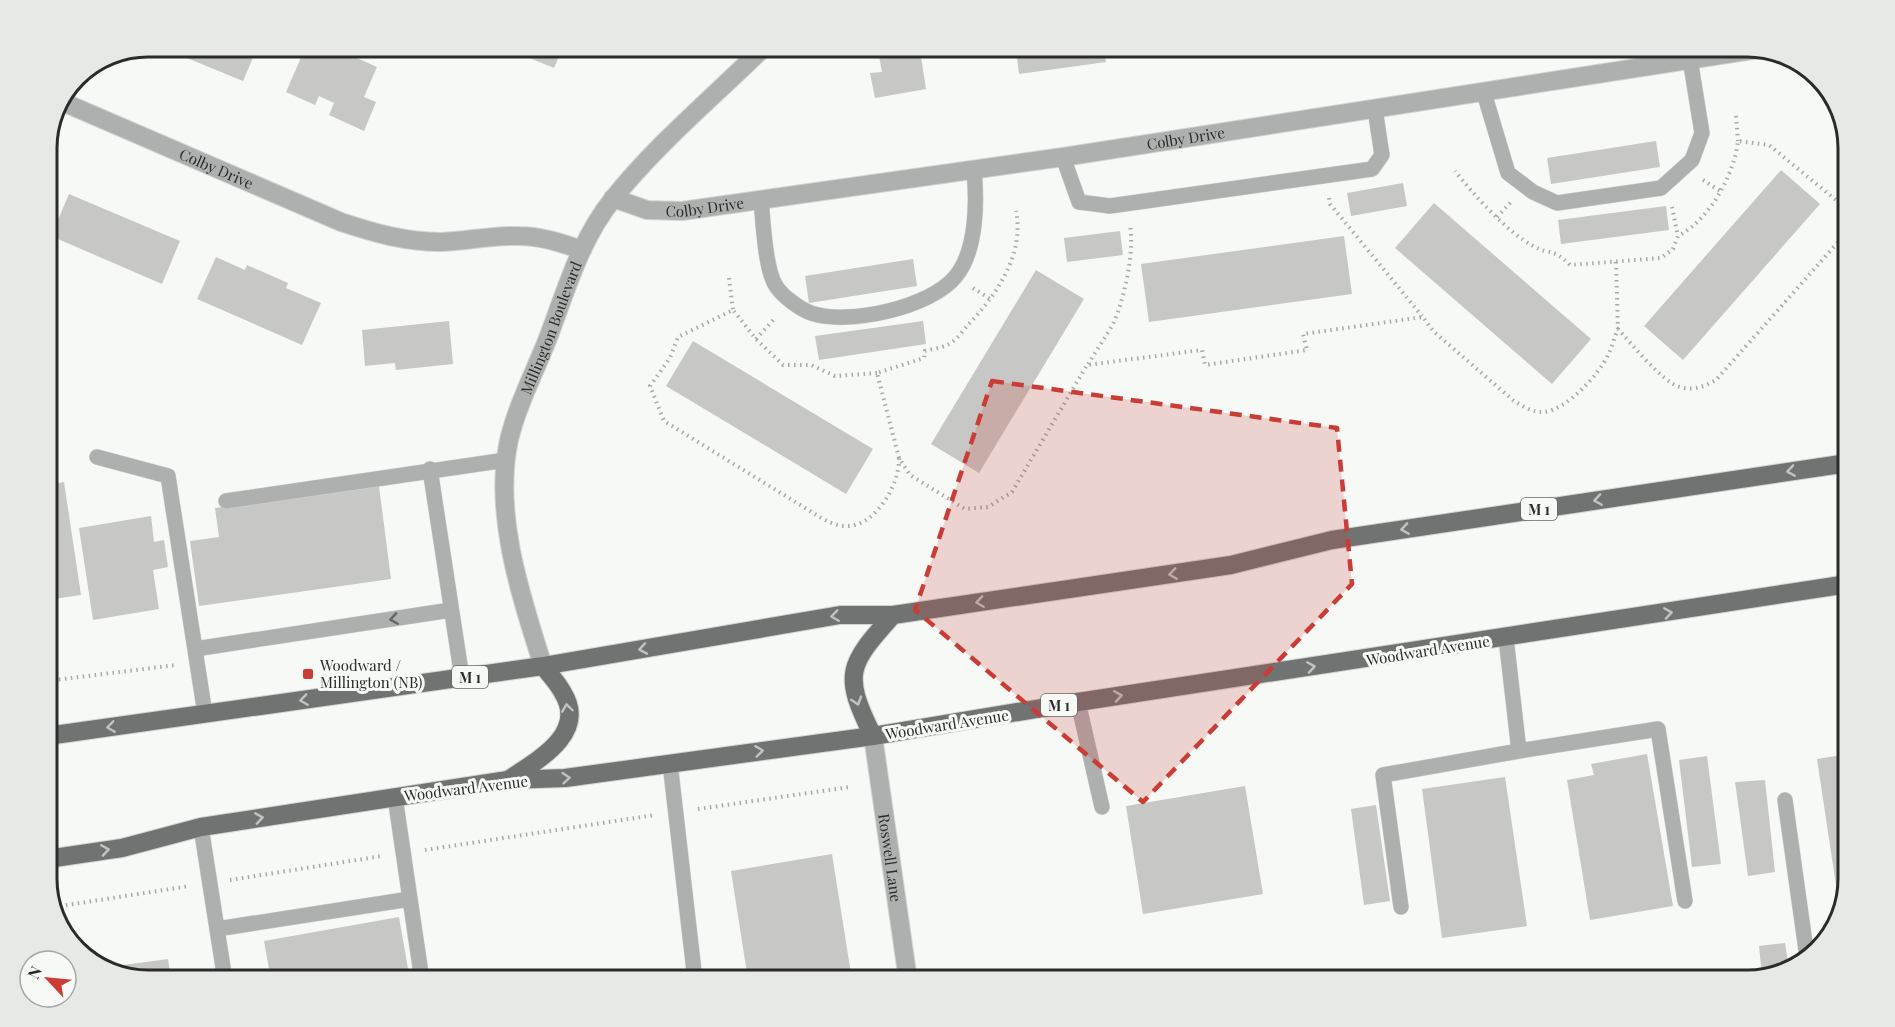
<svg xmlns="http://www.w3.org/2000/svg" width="1895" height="1027" font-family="'Playfair Display',serif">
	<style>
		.building { fill: #c7c8c5 }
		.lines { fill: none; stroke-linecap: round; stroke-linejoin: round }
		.service-casing { stroke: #d1d4d1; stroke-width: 16 }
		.minor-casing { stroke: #d1d4d1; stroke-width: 20 }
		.primary-casing { stroke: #d1d4d1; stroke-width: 20 }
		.path { stroke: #a7a9a7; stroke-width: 4; stroke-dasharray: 1.5 4.5; stroke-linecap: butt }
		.service { stroke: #aeb0af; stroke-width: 15 }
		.minor { stroke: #aeb0af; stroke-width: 18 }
		.primary { stroke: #707372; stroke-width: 18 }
		.oneway { stroke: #c0c3c1 }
		.oneway2 { stroke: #656766 }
		.marked { fill: #ca3c35; fill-opacity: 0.2; stroke: #ca3c35; stroke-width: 4.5; stroke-dasharray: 12 8; stroke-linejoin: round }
		.poi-dot { fill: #ca3c35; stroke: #f6f9f6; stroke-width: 2 }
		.labels { text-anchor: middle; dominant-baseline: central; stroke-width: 6; stroke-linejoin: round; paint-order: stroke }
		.shield { fill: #f6f9f6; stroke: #676967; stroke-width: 1.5 }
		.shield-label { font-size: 14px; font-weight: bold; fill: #2a2b2a }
		.street-label { font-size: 15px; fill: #2a2b2a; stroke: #f6f9f6 }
		.poi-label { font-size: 15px; fill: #2a2b2a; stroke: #f6f9f6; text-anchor: start }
		.rim { fill: none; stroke: #2a2b2a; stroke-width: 3 }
	</style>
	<rect width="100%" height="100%" fill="#f6f9f6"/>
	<path class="building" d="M1104,49L1106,62L1019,74L1016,50Z
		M1167,49H1197V50L1168,55Z
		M920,50L926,89L875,98L870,73L882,72L878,51Z
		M515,52H561L554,68Z
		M252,53H255L243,81L177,54Z
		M303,53H346L377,67L364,97L376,102L364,131L329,115L334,103L319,96L315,105L286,92Z
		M1656,141L1660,167L1551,184L1547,158Z
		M1781,170L1820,204L1683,360L1644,326Z
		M1403,183L1407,206L1351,216L1347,193Z
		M69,194L180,241L162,284L51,236Z
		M1434,203L1591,339L1552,384L1395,248Z
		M1666,206L1669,230L1561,244L1558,220Z
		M1120,231L1123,255L1067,262L1064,238Z
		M1344,236L1352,294L1149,322L1141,264Z
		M216,257L245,270L247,265L288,283L286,288L321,303L302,345L197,299Z
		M913,259L917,286L809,303L805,276Z
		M1036,270L1084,299L979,473L931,444Z
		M449,321L453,364L396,370L395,363L365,366L362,330Z
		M923,321L926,344L819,360L815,336Z
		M693,341L873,449L846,494L666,386Z
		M64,482L81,595L47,600V485Z
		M379,486L391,579L199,606L190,541L219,537L215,508Z
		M151,516L154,542L164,540L168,567L153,570L159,609L93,620L79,528Z
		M1647,754L1673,906L1590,920L1567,780L1594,775L1591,764Z
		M1848,754V879L1840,912L1817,759Z
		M1707,756L1721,864L1692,867L1679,760Z
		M1505,777L1527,926L1442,938L1422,789Z
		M1765,780L1775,872L1748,876L1735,782Z
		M1245,786L1263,894L1143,914L1126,806Z
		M1376,805L1390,901L1364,905L1351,809Z
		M832,854L852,980H748L731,871Z
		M399,917L410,980H271L264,941Z
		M1785,943L1789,969L1762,976L1759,946Z
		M168,959L171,980L148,981L101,968Z"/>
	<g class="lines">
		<g class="service-casing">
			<path id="service" d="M1484,93L1508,173L1533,192L1557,203L1661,188L1692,160L1702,133L1690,59
				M1063,157L1079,202L1110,206L1372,169L1382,155L1375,109
				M761,200C763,220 765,270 776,286C782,296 800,309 811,313C848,326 932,307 956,276C977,250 977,201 974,170
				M97,457L168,476L205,714
				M430,469L462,678
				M226,501L506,460
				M1506,638L1519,751L1658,729L1685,901
				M195,649L451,610
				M1078,702L1102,807
				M670,763L695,980
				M1785,800L1807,957
				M201,827L225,980
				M410,899L422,980
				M1401,907L1383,775L1519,751
				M217,929L410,899L395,797"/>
		</g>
		<g class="minor-casing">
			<g id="minor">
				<path id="s1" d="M65,103L341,222C374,233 406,242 441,242C467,241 493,235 519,236C541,236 561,243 582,250"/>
				<path id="s2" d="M613,198L647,210L682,211L1063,157L1759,49"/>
				<path id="s3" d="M543,666C521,596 493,514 509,440C518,402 538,366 551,330C568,284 582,237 613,199C653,148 713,97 760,51"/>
				<path id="s4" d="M873,736L908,980"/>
			</g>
		</g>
		<g class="primary-casing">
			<path id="primary" d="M47,736L543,666L840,615H893L1231,565L1332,540L1848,463
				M873,736C842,674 848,665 893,615
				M508,780C536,761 588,734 563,693C558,683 550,675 543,666
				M47,859L122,848L201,827L508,780L565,778L873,736L1078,702L1848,584"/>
		</g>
		<path class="path" d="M1736,116L1738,141
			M1703,180L1720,191
			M1329,198L1330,204L1422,316
			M1842,205L1848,189
			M1672,207L1678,236
			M1497,217L1511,202
			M1616,262L1618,329
			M729,278L733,310
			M973,288L990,299
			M756,339L776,317
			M1088,364C1096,351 1105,338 1113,324C1124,301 1135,250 1130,226
			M877,373L835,376L811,365H783L756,339L733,310L678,337L670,358L650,386L664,421L823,519C833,524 843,528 855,525C879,519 900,482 899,458L910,475L965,509L988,507L1012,492L1087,365L1202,350L1205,365L1307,350L1303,334L1423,317L1433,331L1514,401C1523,406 1533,413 1544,412C1566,410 1599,375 1608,355C1612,347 1614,338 1618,329C1631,343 1663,383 1680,387C1694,391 1705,386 1716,380L1840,240L1842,205L1769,145L1738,141C1734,176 1709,220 1678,236L1673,249L1661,258L1570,265C1552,247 1551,256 1533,246C1508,233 1473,194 1455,171
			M899,458L877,373L924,358L925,351C932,349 941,348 947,345C955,342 962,332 967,326C996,296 1025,254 1016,211
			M47,681L176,665
			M698,809L850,787
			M425,850L655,815
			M230,880L382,856
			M54,907L190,886"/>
		<use href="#service" class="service"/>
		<use href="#minor" class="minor"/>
		<use href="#primary" class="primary"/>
	</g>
	<defs><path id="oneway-chevron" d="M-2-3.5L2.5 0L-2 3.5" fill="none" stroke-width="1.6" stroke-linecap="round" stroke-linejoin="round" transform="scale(1.5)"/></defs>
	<g class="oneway">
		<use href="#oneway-chevron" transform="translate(1791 471) rotate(171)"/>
		<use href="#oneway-chevron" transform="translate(1598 500) rotate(171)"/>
		<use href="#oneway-chevron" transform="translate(1405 529) rotate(171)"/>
		<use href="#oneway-chevron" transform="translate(1173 574) rotate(172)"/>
		<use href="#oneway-chevron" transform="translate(980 602) rotate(172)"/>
		<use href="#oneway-chevron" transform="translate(1668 613) rotate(-9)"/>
		<use href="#oneway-chevron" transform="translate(835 616) rotate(172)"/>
		<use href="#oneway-chevron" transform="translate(643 649) rotate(170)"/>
		<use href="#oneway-chevron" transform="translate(1311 667) rotate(-9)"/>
		<use href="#oneway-chevron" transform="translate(1118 696) rotate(-9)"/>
		<use href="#oneway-chevron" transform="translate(304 700) rotate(172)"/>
		<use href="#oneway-chevron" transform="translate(857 701) rotate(72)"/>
		<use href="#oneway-chevron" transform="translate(567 708) rotate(-98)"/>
		<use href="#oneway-chevron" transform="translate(111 727) rotate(172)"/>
		<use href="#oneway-chevron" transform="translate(759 751) rotate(-7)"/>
		<use href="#oneway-chevron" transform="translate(566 778) rotate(-5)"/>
		<use href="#oneway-chevron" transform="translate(259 818) rotate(-9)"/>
		<use href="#oneway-chevron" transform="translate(105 850) rotate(-9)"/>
	</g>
	<use class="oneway2" href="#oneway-chevron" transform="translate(394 619) rotate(171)"/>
	<path class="marked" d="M992,381L1337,428L1352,584L1143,802L915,610Z"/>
	<rect class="poi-dot" x="302" y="668" width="12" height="12" rx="3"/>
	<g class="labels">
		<g class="shield">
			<rect x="1521" y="498" width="36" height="22" rx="4.5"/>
			<rect x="452" y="666" width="36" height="22" rx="4.5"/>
			<rect x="1041" y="694" width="36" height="22" rx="4.5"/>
		</g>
		<g class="shield-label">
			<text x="1539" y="509">M 1</text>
			<text x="470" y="677">M 1</text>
			<text x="1059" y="705">M 1</text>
		</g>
		<g class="street-label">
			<text stroke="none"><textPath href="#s2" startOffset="580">Colby Drive</textPath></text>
			<text stroke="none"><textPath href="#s1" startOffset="165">Colby Drive</textPath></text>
			<text stroke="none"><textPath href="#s2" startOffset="94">Colby Drive</textPath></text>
			<text stroke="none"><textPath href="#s3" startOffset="351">Millington Boulevard</textPath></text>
			<text transform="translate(1428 650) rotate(-9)">Woodward Avenue</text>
			<text transform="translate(947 724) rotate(-9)">Woodward Avenue</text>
			<text transform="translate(466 788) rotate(-7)">Woodward Avenue</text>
			<text stroke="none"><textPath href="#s4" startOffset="123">Roswell Lane</textPath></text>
		</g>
		<g class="poi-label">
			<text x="320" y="665">Woodward /<tspan x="320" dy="17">Millington (NB)</tspan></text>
		</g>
	</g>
	<path d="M0 0H1895V1027H0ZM148 57H1747A91 91 0 0 1 1838 148V879A91 91 0 0 1 1747 970H148A91 91 0 0 1 57 879V148A91 91 0 0 1 148 57Z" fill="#e6e9e6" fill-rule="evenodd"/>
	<path class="rim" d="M148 57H1747A91 91 0 0 1 1838 148V879A91 91 0 0 1 1747 970H148A91 91 0 0 1 57 879V148A91 91 0 0 1 148 57Z"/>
	<g transform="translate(48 979) rotate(296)"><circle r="28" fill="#f6f9f6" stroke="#a4a7a4" stroke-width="1.5"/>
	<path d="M0-4.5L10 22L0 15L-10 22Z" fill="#ca3c35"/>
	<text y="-9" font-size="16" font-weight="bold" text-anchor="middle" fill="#2a2b2a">N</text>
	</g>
</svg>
